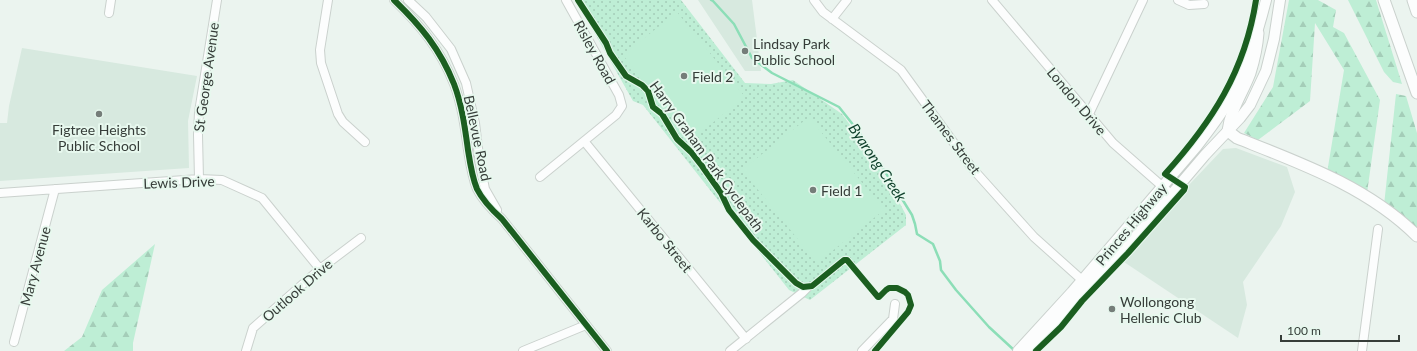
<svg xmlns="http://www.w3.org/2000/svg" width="1417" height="351" font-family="Lato,sans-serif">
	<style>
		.built { fill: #d7e9df }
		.forest { fill: url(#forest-firs) }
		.park { fill: url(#park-dots) }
		.pitch { fill: #beeed5 }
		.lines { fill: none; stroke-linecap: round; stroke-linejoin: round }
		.stream { stroke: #8cdeb7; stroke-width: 2.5 }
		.minor-casing { stroke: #cad1cd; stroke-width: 10 }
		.major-casing { stroke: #cad1cd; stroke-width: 12 }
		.highway-casing { stroke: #cad1cd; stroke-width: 13 }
		.minor { stroke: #fcfdfd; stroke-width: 8 }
		.major { stroke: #fcfdfd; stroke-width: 10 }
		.highway { stroke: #fcfdfd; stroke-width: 11 }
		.cycleway-casing { stroke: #e7f8ee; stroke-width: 8 }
		.cycleway { stroke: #1b5e20; stroke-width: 6 }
		.poi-dot { fill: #757d79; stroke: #e7f8ee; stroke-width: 1.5 }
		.labels { text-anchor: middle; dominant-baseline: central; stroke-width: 4; stroke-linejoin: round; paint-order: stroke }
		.poi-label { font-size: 14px; fill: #363d39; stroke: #e7f8ee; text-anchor: start }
		.street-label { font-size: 14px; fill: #363d39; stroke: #e7f8ee }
		.water-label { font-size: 15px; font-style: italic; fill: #0f402b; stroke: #e7f8ee }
	</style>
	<defs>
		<pattern id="forest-firs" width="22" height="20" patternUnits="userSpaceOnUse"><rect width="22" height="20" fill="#beeed5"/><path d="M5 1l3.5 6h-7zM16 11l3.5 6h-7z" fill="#a4cdb8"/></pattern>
		<pattern id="park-dots" width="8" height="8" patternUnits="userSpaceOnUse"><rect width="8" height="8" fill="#beeed5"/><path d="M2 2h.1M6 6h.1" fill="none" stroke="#a4cdb8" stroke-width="1.8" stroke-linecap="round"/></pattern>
	</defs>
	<rect width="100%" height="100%" fill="#ebf4ef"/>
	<path class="built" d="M698,0H752L761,71H745Z
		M22,48L197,76L188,121L189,168L0,181V123H7L9,106Z
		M1236,148L1287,167L1295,192L1281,226L1243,282L1247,305L1238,338L1124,262L1187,187L1223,149Z"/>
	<path class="forest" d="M1289,0H1318L1336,10L1333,27L1344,33L1380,100L1367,193L1327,173L1344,70L1315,23L1310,101L1258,140L1244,133L1273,87Z
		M1348,0H1376L1402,84L1393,82L1384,72Z
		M1396,94L1406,96L1417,133V229L1384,205Z
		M155,244L133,343V351H64L82,337L102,290Z"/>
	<path class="park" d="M576,0H681L745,83L771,84L793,80L842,114L878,163L883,180L897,198L906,215V225L810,300L789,290L643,105L633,101Z"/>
	<path class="pitch" d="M677,12L745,97L691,140L623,55Z
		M809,117L884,210L817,263L742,170Z"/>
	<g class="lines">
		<path class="stream" d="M711,0L713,1L734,24L752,58L772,73L839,107L866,141L912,215L915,224L917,234L933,244L940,261L941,270L956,290L989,327L1015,351"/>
		<g class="minor-casing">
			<path id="minor" d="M328,0L320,50L321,63L338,114L343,122L365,142
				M394,0C421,26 440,49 454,84C462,105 465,128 468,150C470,163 472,177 477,189C483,201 492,210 502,219L607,351
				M408,0L426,17L451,49L466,83L475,123L480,164L485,189L497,210
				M814,0L823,12L901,70L972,168L1034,237L1082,280
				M992,0L1113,143L1171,194
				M1178,0L1189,5L1204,4
				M109,13L111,0
				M832,19L847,0
				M1088,116L1143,0
				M584,141L746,339
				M540,177L616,115L622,106L619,95L566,0
				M199,179L198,135L199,112L217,0
				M0,193L199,179L222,180L262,198L320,269
				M14,342L55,189
				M246,351L253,328L320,269L361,238
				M523,351L586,325
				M730,351L802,293L807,288
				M862,351L893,319L895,304
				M1362,351L1378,229"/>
		</g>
		<g class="major-casing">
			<path id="major" d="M1018,351L1072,292L1197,146C1207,133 1218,119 1227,104C1246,71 1257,36 1266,0
				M1028,351L1078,296L1130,243L1205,155L1240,118L1250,105L1266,71L1274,39L1280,0"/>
		</g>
		<g class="highway-casing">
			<path id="highway" d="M1384,0L1417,93
				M1413,0L1417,12
				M1258,33C1257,47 1254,60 1250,73C1242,94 1231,108 1228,131L1237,138C1300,163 1368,187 1417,236"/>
		</g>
		<use href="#minor" class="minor"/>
		<use href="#major" class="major"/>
		<use href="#highway" class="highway"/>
		<g class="cycleway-casing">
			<path id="cycleway" d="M394,0C421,26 440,49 454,84C462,105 465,128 468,150C470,163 472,177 477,189C483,201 492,210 502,219L607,351
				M578,0L606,43L610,53L626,76L642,85L648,91L653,107L662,114L677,139L691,152L702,166L721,193L729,210L753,240L796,283L803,287L812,286L844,260H847L878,297H879L886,290L889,288H897L905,292L908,295L911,305L908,312L875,351
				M1036,351L1061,327L1082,301L1128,253L1184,190L1185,187L1165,174C1212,122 1245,71 1256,0"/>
		</g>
		<use href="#cycleway" class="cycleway"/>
	</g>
	<g class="poi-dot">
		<circle cx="745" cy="51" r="4"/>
		<circle cx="684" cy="76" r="4"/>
		<circle cx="99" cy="114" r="4"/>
		<circle cx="813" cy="190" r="4"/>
		<circle cx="1112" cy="309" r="4"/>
	</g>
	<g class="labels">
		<g class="poi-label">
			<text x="753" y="43">Lindsay Park<tspan x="753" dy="16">Public School</tspan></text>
			<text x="692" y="76">Field 2</text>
			<text x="99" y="129" text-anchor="middle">Figtree Heights<tspan x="99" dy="16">Public School</tspan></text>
			<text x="821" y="190">Field 1</text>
			<text x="1120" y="301">Wollongong<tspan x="1120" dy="16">Hellenic Club</tspan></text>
		</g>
		<g class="street-label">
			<text transform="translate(595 52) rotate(61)">Risley Road</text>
			<text transform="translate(206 77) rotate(-82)">St George Avenue</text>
			<text transform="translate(1077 101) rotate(50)">London Drive</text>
			<text transform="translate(951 137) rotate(53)">Thames Street</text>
			<text transform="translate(478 138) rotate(78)">Bellevue Road</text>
			<text transform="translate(707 156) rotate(54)">Harry Graham Park Cyclepath</text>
			<text transform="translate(179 182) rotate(-2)">Lewis Drive</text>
			<text transform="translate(1131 224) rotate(-50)">Princes Highway</text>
			<text transform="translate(665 240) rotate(51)">Karbo Street</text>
			<text transform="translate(35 266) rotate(-75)">Mary Avenue</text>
			<text transform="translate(297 290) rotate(-41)">Outlook Drive</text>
		</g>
		<g class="water-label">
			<text transform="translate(878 162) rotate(56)">Byarong Creek</text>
		</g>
	</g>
	<path d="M1281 335v6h118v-6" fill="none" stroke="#363d39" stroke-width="2"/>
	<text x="1287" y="335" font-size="12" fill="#363d39" stroke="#e7f8ee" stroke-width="3" paint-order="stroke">100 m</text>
</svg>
